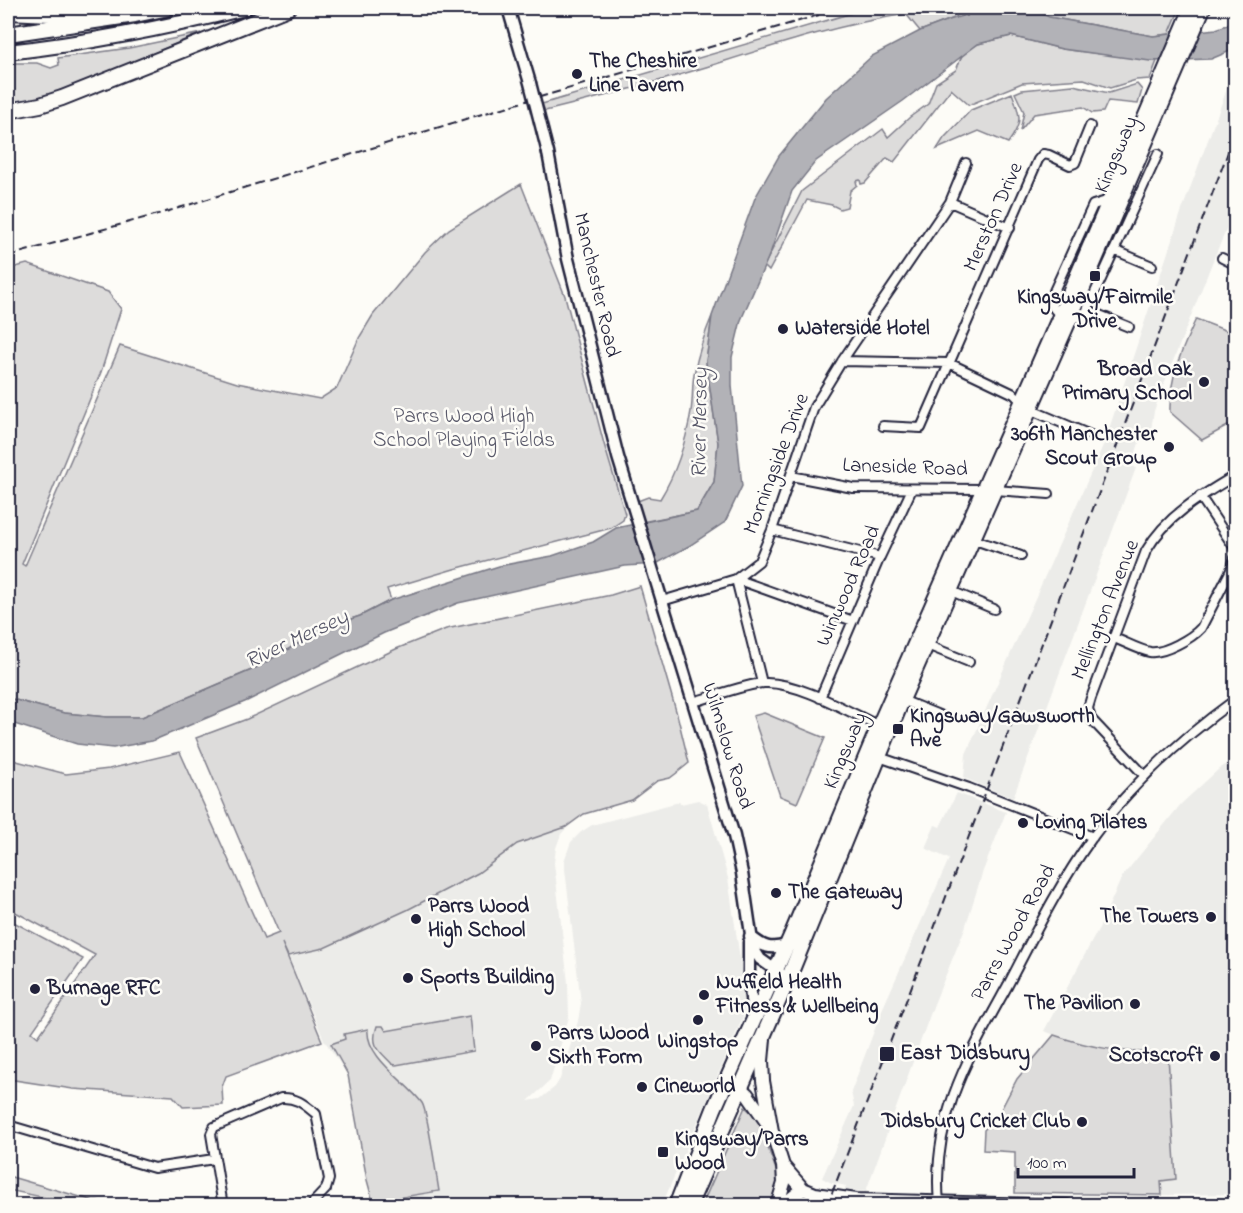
<svg xmlns="http://www.w3.org/2000/svg" width="1243" height="1213" font-family="'Indie Flower',sans-serif">
	<style>
		.built { fill: #ecece9 }
		.green { fill: #dddcdb; stroke: #807f8b; stroke-width: 1.5 }
		.water { fill: #b2b2b7; stroke: #787885; stroke-width: 1.5 }
		.lines { fill: none; stroke-linecap: round; stroke-linejoin: round }
		.stream { stroke: #787885; stroke-width: 2 }
		.street-casing { stroke: #22223b; stroke-width: 12 }
		.secondary-casing { stroke: #22223b; stroke-width: 15 }
		.primary-casing { stroke: #22223b; stroke-width: 16 }
		.highway-casing { stroke: #22223b; stroke-width: 18 }
		.street { stroke: #fdfcf7; stroke-width: 8 }
		.secondary { stroke: #fdfcf7; stroke-width: 10 }
		.primary { stroke: #fdfcf7; stroke-width: 12 }
		.highway { stroke: #fdfcf7; stroke-width: 14 }
		.rail { stroke: #22223b; stroke-width: 2; stroke-dasharray: 9 4.5; stroke-linecap: butt }
		.secondary-bridge-casing { stroke: #22223b; stroke-width: 15; stroke-linecap: butt }
		.secondary-bridge { stroke: #fdfcf7; stroke-width: 10 }
		.poi-dot { fill: #22223b; stroke: #fdfcf7; stroke-width: 2 }
		.labels { text-anchor: middle; dominant-baseline: central; stroke-width: 5; stroke-linejoin: round; paint-order: stroke }
		.poi-label { font-size: 21px; font-weight: bold; fill: #22223b; stroke: #fdfcf7; text-anchor: start }
		.street-label { font-size: 21px; fill: #22223b; stroke: #fdfcf7 }
		.park-label { font-size: 21px; fill: #5a5a6b; stroke: #fdfcf7 }
		.water-label { font-size: 22px; font-style: italic; fill: #545466; stroke: #fdfcf7 }
	</style>
	<rect width="100%" height="100%" fill="#fdfcf7"/>
	<filter id="ink" filterUnits="userSpaceOnUse"><feTurbulence type="fractalNoise" baseFrequency=".0167" numOctaves="2"/><feDisplacementMap in="SourceGraphic" scale="12" xChannelSelector="R" yChannelSelector="G"/><feConvolveMatrix kernelMatrix="1 2 1 2 8 2 1 2 1" color-interpolation-filters="sRGB"/></filter>
	<g filter="url(#ink)">
		<path class="built" d="M1235,77V210L1214,258L1164,384L1154,411L1151,430L1137,433L1139,443L1132,465L1136,468L1013,798L964,778L966,754L1105,441L1182,210L1231,78Z
			M640,586L678,718L689,763L678,772L670,778L657,781L632,800L577,817L561,834L556,848L554,863L568,983L569,1017L550,1081L528,1101L540,1099L555,1087L560,1079L578,1021L581,1003L564,861L571,842L581,832L592,825L679,802L681,804L698,800L707,804L728,878L743,979V1017L662,1205H374L367,1180L348,1075L324,1040L196,738L247,719L396,649L446,629L611,595Z
			M1235,759V1194L1162,1195L1161,1180L1176,1179L1168,1056L1103,1050L1084,1046L1044,1031L1099,928L1122,877L1181,804L1219,769Z
			M957,793L1006,812L983,871L965,928L934,1004L866,1191L843,1193L846,1186L832,1183L822,1178L854,1106L851,1092L882,1010L949,859L925,848L935,825L940,827Z"/>
		<path class="green" d="M869,8H949L957,17L920,31L906,14C841,24 779,44 716,64C660,81 603,97 545,111L542,104Z
			M1030,8H1180L1169,34L1153,36L1049,17Z
			M201,33L58,94L8,106V63H37L51,68L59,65L58,58L129,48Z
			M1011,36L1062,49L1157,61L1150,79L1136,80L1110,88L1084,79L1022,83L969,105L951,89L894,162L887,158L865,183L861,184L860,180L856,181L857,185L850,191L847,207L840,209L832,205L807,200L769,271L764,266L802,191L883,129L888,137L910,117L928,104L936,83L956,70L963,53L978,44Z
			M1137,84L1142,90L1138,104L1108,101L1103,112L1092,113L1083,107L1034,114L1020,131L1024,112L1015,93L1022,90L1073,85L1109,93Z
			M1012,93C1021,116 1023,123 1008,143L979,131L937,149L944,138L971,110Z
			M521,184L565,296L604,444L625,514L623,520L611,528L454,569L387,589L391,600L360,616L327,627L254,669L142,717H107L64,713L8,698V269L27,264L108,292L121,309L101,372L22,564L25,566L120,346L237,383L320,399L337,388L359,338L373,315L425,252L449,229Z
			M712,316L706,362L718,443L714,482L697,511L642,522L635,502L648,497L660,499C676,473 686,442 691,411C693,399 692,386 694,374C698,354 704,335 712,316Z
			M1196,319L1235,334V422L1202,440L1170,412C1169,378 1182,349 1196,319Z
			M640,586L678,718L689,763L678,772L670,778L657,781L632,800L584,814L566,827L517,844L478,873L407,910L324,948L288,956L282,943L322,1041L226,1076L222,1087L223,1105L183,1107L173,1096L73,1089L8,1079V919L83,959L32,1032L38,1037L95,955L8,908L9,759L66,774L109,769L180,752L264,939L279,933L196,738L247,719L396,649L446,629L611,595Z
			M764,713L825,738L797,803L780,796L753,716Z
			M470,1016L474,1051L396,1065L392,1064C379,1050 370,1046 377,1026H383L386,1031Z
			M368,1029C365,1057 407,1082 422,1103C428,1112 436,1175 439,1191L373,1202L367,1180L348,1075L331,1044L345,1039L344,1034Z
			M1054,1035C1094,1049 1122,1052 1164,1053L1168,1056L1176,1179L1161,1181L1162,1195L1015,1193V1152L983,1150L984,1130L998,1115L1017,1079Z
			M745,1107L755,1116L760,1125L781,1184L773,1202L765,1205H702Z
			M8,1176L108,1205H80L8,1190Z"/>
		<path class="water" d="M988,8H1030L1049,17L1153,36L1216,29L1235,22V49L1211,59L1150,61L1062,49L1011,36L978,44L903,101L816,161L792,191L771,251L741,320L732,357V386L742,486L725,522L689,546L656,564L625,566L458,603L384,633L247,701L152,741L113,748L77,744L8,722V698L64,713L107,717H142L254,669L327,627L360,616L391,600L499,566L552,556L593,542L616,528L697,511L714,482L718,443L706,362L712,316L755,198L779,156L826,98L872,56L920,31L949,20Z"/>
		<g class="lines">
			<path class="stream" d="M958,8L967,16"/>
			<g class="street-casing">
				<path id="street" d="M950,202L1010,228
					M1111,204L1103,202L1093,205L1054,291C1053,296 1050,300 1052,305C1058,319 1079,323 1087,310L1158,154
					M1114,250L1152,266
					M1222,258L1236,265
					M1087,310L1129,327
					M842,361L949,363L1014,394L1029,409L1095,437
					M883,426L921,428L1038,160L1043,154L1049,155L1070,165L1075,163L1090,126
					M791,476L853,488L982,489L1049,494
					M1200,496L1234,547L1236,553
					M772,530L880,557
					M972,539L1021,556
					M736,579L853,621
					M736,579L762,683
					M951,591L994,609
					M662,601L736,579L759,561L772,530L814,407L842,361L950,202L966,163
					M1114,638C1125,642 1139,650 1150,652C1164,654 1192,638 1201,628L1231,570L1236,555
					M927,645L969,662
					M820,698L880,557L912,489
					M902,700L944,717
					M693,702C712,697 746,684 764,683C797,681 849,712 879,726
					M879,757L969,788L1093,837
					M1145,776L1091,719L1088,708L1091,698L1146,551C1166,516 1202,495 1236,475
					M8,1125L154,1168L214,1159
					M939,1203C931,1118 969,1056 1008,985C1034,935 1059,884 1092,838C1131,784 1182,738 1236,699
					M223,1206L211,1134L214,1127L281,1098C297,1097 305,1105 316,1114L329,1179L326,1189L310,1206"/>
			</g>
			<g class="secondary-casing">
				<path id="secondary" d="M508,8L530,83
					M548,153L568,259L618,457L734,836L742,873L753,948L760,959L781,974
					M750,936C763,947 770,950 786,945
					M749,942V977L753,1019"/>
			</g>
			<g class="primary-casing">
				<path id="primary" d="M764,1039L762,1061L763,1081L772,1131L783,1166L803,1189L815,1194L856,1200L1068,1206
					M734,1083L747,1094L768,1124
					M777,1206L784,1183L783,1166
					M782,1206L803,1189"/>
			</g>
			<g class="highway-casing">
				<path id="highway" d="M8,12L50,14L109,8
					M8,34L135,15L168,8
					M8,52C88,43 166,28 244,8
					M8,111L40,105L62,98L288,8
					M676,1206L714,1109L791,936L879,726L1061,314L1192,8
					M689,1206L789,977L902,700L1070,318L1203,8"/>
			</g>
			<use href="#street" class="street"/>
			<use href="#secondary" class="secondary"/>
			<use href="#primary" class="primary"/>
			<use href="#highway" class="highway"/>
			<path class="rail" d="M8,256L169,211L472,117L843,8
				M827,1206L938,918L1236,131"/>
			<g class="secondary-bridge-casing">
				<path id="secondary-bridge" d="M530,83L548,153"/>
			</g>
			<use href="#secondary-bridge" class="secondary-bridge"/>
		</g>
	</g>
	<g class="poi-dot">
		<circle cx="577" cy="74" r="6"/>
		<rect x="1089" y="270" width="12" height="12" rx="3"/>
		<circle cx="783" cy="329" r="6"/>
		<circle cx="1204" cy="382" r="6"/>
		<circle cx="1169" cy="447" r="6"/>
		<rect x="892" y="723" width="12" height="12" rx="3"/>
		<circle cx="1023" cy="823" r="6"/>
		<circle cx="776" cy="893" r="6"/>
		<circle cx="1211" cy="917" r="6"/>
		<circle cx="416" cy="919" r="6"/>
		<circle cx="408" cy="978" r="6"/>
		<circle cx="35" cy="989" r="6"/>
		<circle cx="704" cy="995" r="6"/>
		<circle cx="1135" cy="1004" r="6"/>
		<circle cx="698" cy="1020" r="6"/>
		<circle cx="536" cy="1046" r="6"/>
		<rect x="879" y="1046" width="16" height="16" rx="3"/>
		<circle cx="1215" cy="1056" r="6"/>
		<circle cx="642" cy="1087" r="6"/>
		<circle cx="1082" cy="1122" r="6"/>
		<rect x="657" y="1146" width="12" height="12" rx="3"/>
	</g>
	<g class="labels">
		<g class="poi-label">
			<text x="589" y="62">The Cheshire<tspan x="589" dy="24">Line Tavern</tspan></text>
			<text x="1095" y="298" text-anchor="middle">Kingsway/Fairmile<tspan x="1095" dy="24">Drive</tspan></text>
			<text x="795" y="329">Waterside Hotel</text>
			<text x="1192" y="370" text-anchor="end">Broad Oak<tspan x="1192" dy="24">Primary School</tspan></text>
			<text x="1157" y="435" text-anchor="end">306th Manchester<tspan x="1157" dy="24">Scout Group</tspan></text>
			<text x="910" y="717">Kingsway/Gawsworth<tspan x="910" dy="24">Ave</tspan></text>
			<text x="1035" y="823">Loving Pilates</text>
			<text x="788" y="893">The Gateway</text>
			<text x="428" y="907">Parrs Wood<tspan x="428" dy="24">High School</tspan></text>
			<text x="1199" y="917" text-anchor="end">The Towers</text>
			<text x="420" y="978">Sports Building</text>
			<text x="716" y="983">Nuffield Health<tspan x="716" dy="24">Fitness &amp; Wellbeing</tspan></text>
			<text x="47" y="989">Burnage RFC</text>
			<text x="1123" y="1004" text-anchor="end">The Pavilion</text>
			<text x="548" y="1034">Parrs Wood<tspan x="548" dy="24">Sixth Form</tspan></text>
			<text x="698" y="1042" text-anchor="middle">Wingstop</text>
			<text x="900" y="1054">East Didsbury</text>
			<text x="1203" y="1056" text-anchor="end">Scotscroft</text>
			<text x="654" y="1087">Cineworld</text>
			<text x="1070" y="1122" text-anchor="end">Didsbury Cricket Club</text>
			<text x="675" y="1140">Kingsway/Parrs<tspan x="675" dy="24">Wood</tspan></text>
		</g>
		<g class="street-label">
			<text transform="translate(1117 155) rotate(-67)">Kingsway</text>
			<text transform="translate(994 217) rotate(-66)">Merston Drive</text>
			<text transform="translate(596 285) rotate(77)">Manchester Road</text>
			<text transform="translate(777 464) rotate(-69)">Morningside Drive</text>
			<text transform="translate(905 468) rotate(2)">Laneside Road</text>
			<text transform="translate(849 586) rotate(-66)">Winwood Road</text>
			<text transform="translate(1106 610) rotate(-68)">Mellington Avenue</text>
			<text transform="translate(727 746) rotate(73)">Wilmslow Road</text>
			<text transform="translate(846 751) rotate(-67)">Kingsway</text>
			<text transform="translate(1014 933) rotate(-61)">Parrs Wood Road</text>
		</g>
		<g class="park-label">
			<text x="464" y="417">Parrs Wood High<tspan x="464" dy="24">School Playing Fields</tspan></text>
		</g>
		<g class="water-label">
			<text transform="translate(701 423) rotate(-89)">River Mersey</text>
			<text transform="translate(297 640) rotate(-25)">River Mersey</text>
		</g>
	</g>
	<rect width="1243" height="1213" fill="none" stroke="#fdfcf7" stroke-width="30"/>
	<rect x="15" y="15" width="1213" height="1183" fill="none" stroke="#22223b" stroke-width="2" filter="url(#ink)"/>
	<path d="M1018 1168v9h116v-9" fill="none" stroke="#22223b" stroke-width="3"/>
	<text x="1027" y="1168" font-size="18" fill="#22223b" stroke="#fdfcf7" stroke-width="4.5" paint-order="stroke">100 m</text>
</svg>
